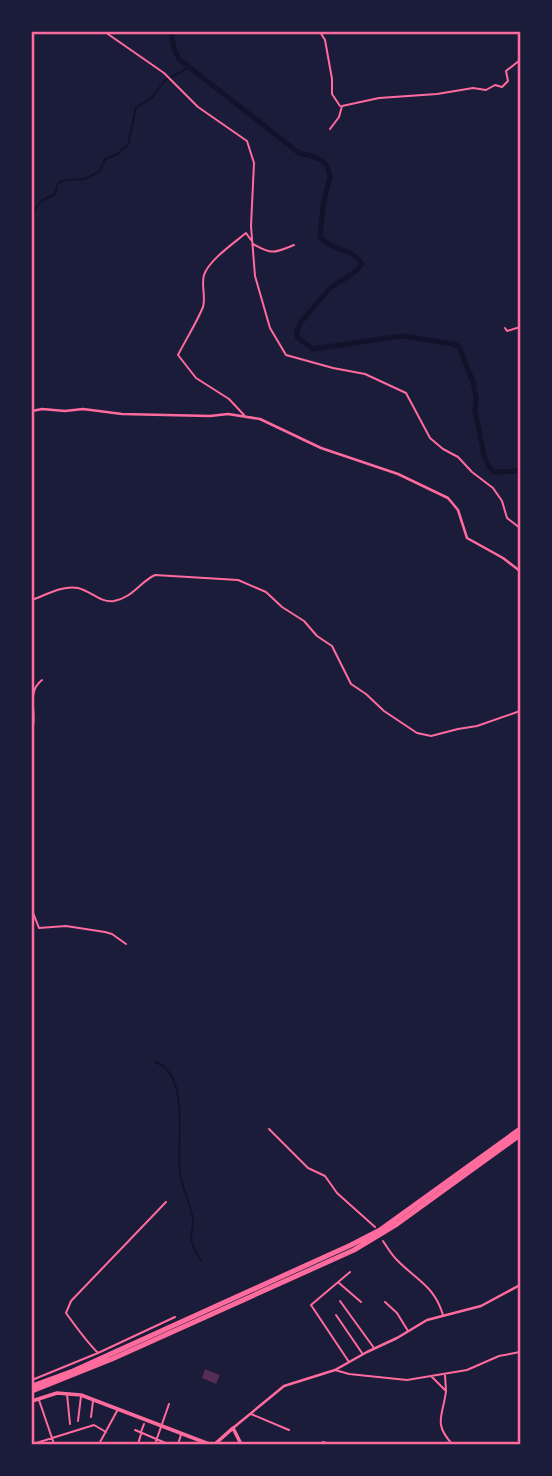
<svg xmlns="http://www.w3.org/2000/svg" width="552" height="1476" font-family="'PT Sans Narrow',sans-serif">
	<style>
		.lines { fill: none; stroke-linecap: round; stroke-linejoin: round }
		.stream { stroke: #12122b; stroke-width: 2 }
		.river { stroke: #12122b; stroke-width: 5 }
		.building { fill: #542f53 }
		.minor { stroke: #ff6b9d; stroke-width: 2 }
		.tertiary { stroke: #ff6b9d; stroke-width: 2.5 }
		.secondary { stroke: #ff6b9d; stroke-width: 3.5 }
		.motorway { stroke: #ff6b9d; stroke-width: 5 }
		.neatline { fill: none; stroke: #ff6b9d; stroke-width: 2.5 }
	</style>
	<rect width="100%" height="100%" fill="#1b1b3a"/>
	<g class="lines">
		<path class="stream" d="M32,213L41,201L55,194L58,183L66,180L85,179L100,171L105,159L117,154L128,145L136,107L152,98L165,80L190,67
			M155,1062C191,1074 176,1144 180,1173C182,1189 191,1204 193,1220C194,1226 191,1231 191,1236C191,1245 197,1254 201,1261"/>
		<path class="river" d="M171,32L174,49L179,59L299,153C316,157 328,158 330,177L323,206L320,237C332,251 353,248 362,264L355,272L330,288L301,322L296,333L298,338L313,349L402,336L454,344L459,347L473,382L476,397L475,411L484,455L488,465L494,472L520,471"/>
	</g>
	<path class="building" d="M205,1369L220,1375L216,1384L202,1378Z"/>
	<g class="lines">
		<path class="minor" d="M105,32L164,73L198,107L247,141L254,163L251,226L255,276L270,328L286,355L333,368L365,374L406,393L430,438L443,449L458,457L472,472L493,488L502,501L507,518L520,528
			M320,32L325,40L332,79V94L340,106
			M330,129L339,117L342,106L379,98L437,94L473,88L486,90L495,85L502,87L508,81L506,71L520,60
			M253,244C273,255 274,253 294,245
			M505,328L507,331L520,327
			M244,415L229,399L196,378L178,355C186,339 196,324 203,307C206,297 201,285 204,275C209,260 234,243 246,233L251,240
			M32,600C46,595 62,585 78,588C91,591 100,603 114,601C132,598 140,582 155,575L238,580L266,592L282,607L304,621L317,636L332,646L351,684L366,694L384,711L417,733L431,736L458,729L477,726L520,711
			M32,731C38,714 25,693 42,680
			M32,910L39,928L66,926L105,932L112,934L126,944
			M269,1129L308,1168L325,1176L337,1193L375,1227
			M383,1241C387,1247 391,1254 396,1259C416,1280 434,1285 443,1315
			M339,1283L361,1302
			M340,1301L374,1348
			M385,1302L397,1313L408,1331
			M336,1315L362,1353
			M98,1353C86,1341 76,1327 66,1313L71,1301L166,1202
			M349,1362L311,1305L350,1272
			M335,1370L349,1374L407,1380L467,1370L499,1356L520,1352
			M432,1377L446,1391L445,1375
			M32,1380L98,1353L175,1317
			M446,1391C443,1416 433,1423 452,1444
			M67,1394L70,1424
			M39,1400L54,1444
			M251,1414L289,1430
			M91,1417L93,1401
			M78,1421L81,1396
			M135,1430L168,1444
			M141,1432L144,1424
			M33,1444L94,1425L106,1432
			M79,1444H85
			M99,1444L117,1411
			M138,1444L141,1434
			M155,1444L169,1404
			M178,1444L181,1435
			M322,1444L323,1442L329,1444"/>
		<path class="tertiary" d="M32,411L42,409L65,411L83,409L122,414L210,416L228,414L260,419L321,448L398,474L448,498L458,510L467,538L503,558L520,571
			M233,1428L284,1386L335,1370L367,1352L397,1338L427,1320L481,1306L520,1285"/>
		<path class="secondary" d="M32,1401L57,1393L81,1395L209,1444
			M215,1444L233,1428L241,1444"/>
		<path class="motorway" d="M32,1386L73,1371L351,1245L380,1230L520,1129
			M32,1391L112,1359L354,1250L397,1224L520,1135"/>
	</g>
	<rect width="552" height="1476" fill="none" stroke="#1b1b3a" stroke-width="66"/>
	<rect x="33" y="33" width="486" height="1410" class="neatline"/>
</svg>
